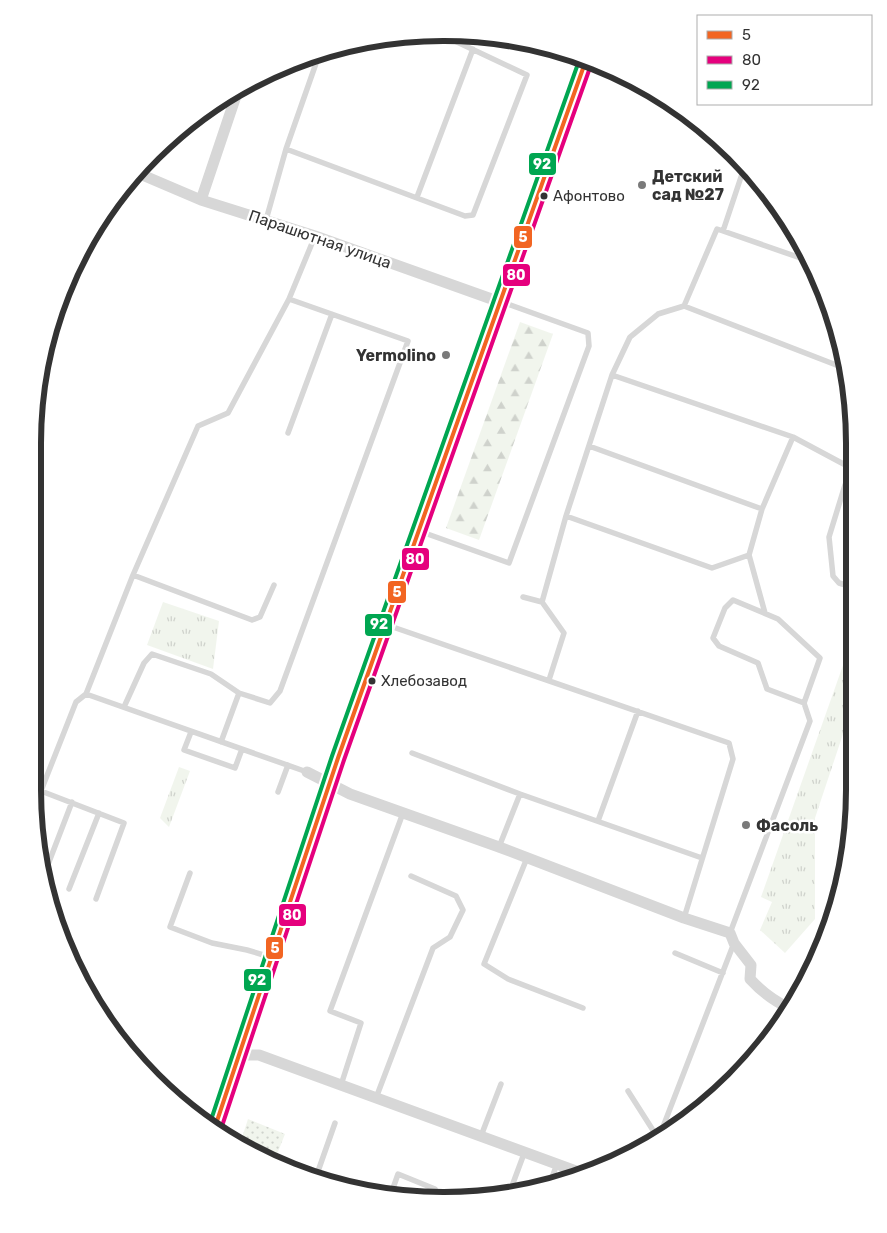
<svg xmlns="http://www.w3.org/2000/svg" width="887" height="1233" font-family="Rubik,sans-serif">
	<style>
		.grass { fill: url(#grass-dots) }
		.forest { fill: url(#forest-firs) }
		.park { fill: url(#park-tufts) }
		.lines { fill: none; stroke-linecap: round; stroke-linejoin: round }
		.lane { stroke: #d7d7d7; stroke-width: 5.5 }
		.street { stroke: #d7d7d7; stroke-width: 11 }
		.secondary { stroke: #d0d0d0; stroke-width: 15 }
		.bus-1-casing { stroke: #fff; stroke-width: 8 }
		.bus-2-casing { stroke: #fff; stroke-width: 8 }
		.bus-3-casing { stroke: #fff; stroke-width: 8 }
		.bus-1 { stroke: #f26522; stroke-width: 4 }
		.bus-2 { stroke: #e5007d; stroke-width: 4 }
		.bus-3 { stroke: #00a651; stroke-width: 4 }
		.poi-dot { fill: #7a7a7a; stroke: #fff; stroke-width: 2 }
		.bus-dot { fill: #333; stroke: #fff; stroke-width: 2 }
		.labels { text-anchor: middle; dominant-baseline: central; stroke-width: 5; stroke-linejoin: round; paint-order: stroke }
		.bus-label { font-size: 15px; fill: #333; stroke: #fff; text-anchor: start }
		.poi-label { font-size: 16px; font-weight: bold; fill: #333; stroke: #fff; text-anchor: start }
		.street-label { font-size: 16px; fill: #333; stroke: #fff }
		.rim { fill: none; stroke: #333; stroke-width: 6 }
		.line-badge { stroke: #fff; stroke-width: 2 }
		.badge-label { font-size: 14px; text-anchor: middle; font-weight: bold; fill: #fff }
	</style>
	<defs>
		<pattern id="grass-dots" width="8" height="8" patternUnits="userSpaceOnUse" patternTransform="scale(1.25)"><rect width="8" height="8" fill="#f1f5ed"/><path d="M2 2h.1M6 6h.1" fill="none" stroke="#cfd2cc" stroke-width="1.8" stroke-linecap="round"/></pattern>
		<pattern id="forest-firs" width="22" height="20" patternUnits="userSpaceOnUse" patternTransform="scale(1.25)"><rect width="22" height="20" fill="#f1f5ed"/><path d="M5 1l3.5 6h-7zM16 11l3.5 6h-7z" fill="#cfd2cc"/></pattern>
		<pattern id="park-tufts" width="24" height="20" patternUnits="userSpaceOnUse" patternTransform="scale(1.25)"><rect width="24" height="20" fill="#f1f5ed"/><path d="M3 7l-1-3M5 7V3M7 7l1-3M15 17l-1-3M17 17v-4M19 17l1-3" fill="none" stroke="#cfd2cc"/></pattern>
	</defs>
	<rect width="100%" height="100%" fill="#fff"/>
	<path class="grass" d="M852,510V544L843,541L848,517Z
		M248,1119L285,1134L274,1162L262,1158L240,1144Z"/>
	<path class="forest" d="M520,322L553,334L479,540L446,528Z"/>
	<path class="park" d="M163,602L219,621L213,669L147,645Z
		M853,637V704L815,818V919L785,953L760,930L772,902L761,897Z
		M179,767L190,771L169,827L160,818Z"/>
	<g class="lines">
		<path class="lane" d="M286,149L465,216L473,215L527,75L440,34
			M417,197L473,49
			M266,220L286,149L320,52
			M723,231L812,262
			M684,306L844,368
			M612,375L793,437L851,468
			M288,433L332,314
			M589,446L762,509
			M851,476L845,485L829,537L833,576L839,583L852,587
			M566,516L712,568L749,555
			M419,531L509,563L589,346L588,333L502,302
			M133,575L198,426L228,413L289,299L315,236
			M523,597L542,602
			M765,613L749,555L762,509L793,437
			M387,625L729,743L733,759L684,918
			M549,680L564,633L542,602L566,516L612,375L630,337L658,314L684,306L717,229L723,231L745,165
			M86,694L307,772
			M124,707L144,663L152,654L211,674L239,693L270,703L280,691L408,341L289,299
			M191,732L184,750L235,768L242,749
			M221,742L239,693
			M412,753L520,794L702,858
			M41,791L124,823L96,899
			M278,792L288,765
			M35,806L76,702L86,694L133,575L252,620L260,617L274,585
			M598,821L638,711
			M499,847L520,794
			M527,858L484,964L508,979L583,1008
			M190,873L170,927L212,943L247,950L270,957
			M44,875L72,802
			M69,889L99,813
			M730,933L810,721L804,703L767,689L758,663L719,646L713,638L725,608L733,600L778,619L820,658L804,703
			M675,953L723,973
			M341,1085L361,1023L330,1011L403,813
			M628,1091L656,1135
			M376,1098L433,948L450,937L463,910L456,896L411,876
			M661,1132L734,943
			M481,1136L501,1084
			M316,1177L335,1123
			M550,1183L557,1164
			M391,1194L398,1174L435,1189
			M509,1194L525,1151"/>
		<path class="street" d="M140,174L201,200L315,236L500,302
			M201,200L239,87
			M307,772L350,794L499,847L684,918L730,933L734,943L751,965L750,979C761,991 774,1001 789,1008
			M238,1055H259L584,1174"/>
		<path class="secondary" d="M215,1127L338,758L586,60"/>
		<g class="bus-1-casing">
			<path id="bus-1" d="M215,1127L338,758L586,60"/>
		</g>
		<g class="bus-2-casing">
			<path id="bus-2" d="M221,1129L344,760L592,62"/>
		</g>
		<g class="bus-3-casing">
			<path id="bus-3" d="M210,1123L332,756L580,58"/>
		</g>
		<use href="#bus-1" class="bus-1"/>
		<use href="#bus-2" class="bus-2"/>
		<use href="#bus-3" class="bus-3"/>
	</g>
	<g class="poi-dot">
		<circle cx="642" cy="185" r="5"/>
		<circle cx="446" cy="355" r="5"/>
		<circle cx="746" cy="825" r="5"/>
	</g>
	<g class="bus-dot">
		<circle cx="544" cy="196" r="4.5"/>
		<circle cx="372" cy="681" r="4.5"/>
	</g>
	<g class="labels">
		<g class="bus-label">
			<text x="553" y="196">Афонтово</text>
			<text x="381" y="681">Хлебозавод</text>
		</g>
		<g class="poi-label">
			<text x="652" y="176">Детский<tspan x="652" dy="18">сад №27</tspan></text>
			<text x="436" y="355" text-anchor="end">Yermolino</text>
			<text x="756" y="825">Фасоль</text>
		</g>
		<g class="street-label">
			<text transform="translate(320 239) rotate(19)">Парашютная улица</text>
		</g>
	</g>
	<path d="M0 0H887V1233H0ZM443 41H444A402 402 0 0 1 846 443V790A402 402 0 0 1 444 1192H443A402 402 0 0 1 41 790V443A402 402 0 0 1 443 41Z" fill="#fff" fill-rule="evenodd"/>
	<path class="rim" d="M443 41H444A402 402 0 0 1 846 443V790A402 402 0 0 1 444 1192H443A402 402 0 0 1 41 790V443A402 402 0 0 1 443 41Z"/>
	<g class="line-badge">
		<rect x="528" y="152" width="29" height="24" rx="5" fill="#00a651"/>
		<rect x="513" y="225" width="20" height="24" rx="5" fill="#f26522"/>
		<rect x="502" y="263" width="29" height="24" rx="5" fill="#e5007d"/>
		<rect x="401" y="547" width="29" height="24" rx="5" fill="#e5007d"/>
		<rect x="387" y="580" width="20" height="24" rx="5" fill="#f26522"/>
		<rect x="364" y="613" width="29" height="24" rx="5" fill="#00a651"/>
		<rect x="278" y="903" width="29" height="24" rx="5" fill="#e5007d"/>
		<rect x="265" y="936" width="19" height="24" rx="5" fill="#f26522"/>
		<rect x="243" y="968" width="29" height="24" rx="5" fill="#00a651"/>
	</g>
	<g class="badge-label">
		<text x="542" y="169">92</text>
		<text x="523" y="242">5</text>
		<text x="516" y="280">80</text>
		<text x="415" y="564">80</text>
		<text x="397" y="597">5</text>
		<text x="379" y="629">92</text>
		<text x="292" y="920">80</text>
		<text x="275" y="953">5</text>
		<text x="257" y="985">92</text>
	</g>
	<rect x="697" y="15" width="175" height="90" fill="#ffffff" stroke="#adadad"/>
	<rect x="707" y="31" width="25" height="8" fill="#f26522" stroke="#adadad"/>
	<text x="742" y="40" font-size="15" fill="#333333">5</text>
	<rect x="707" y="56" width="25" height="8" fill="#e5007d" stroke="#adadad"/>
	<text x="742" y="65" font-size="15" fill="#333333">80</text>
	<rect x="707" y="81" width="25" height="8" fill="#00a651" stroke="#adadad"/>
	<text x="742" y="90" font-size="15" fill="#333333">92</text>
</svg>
